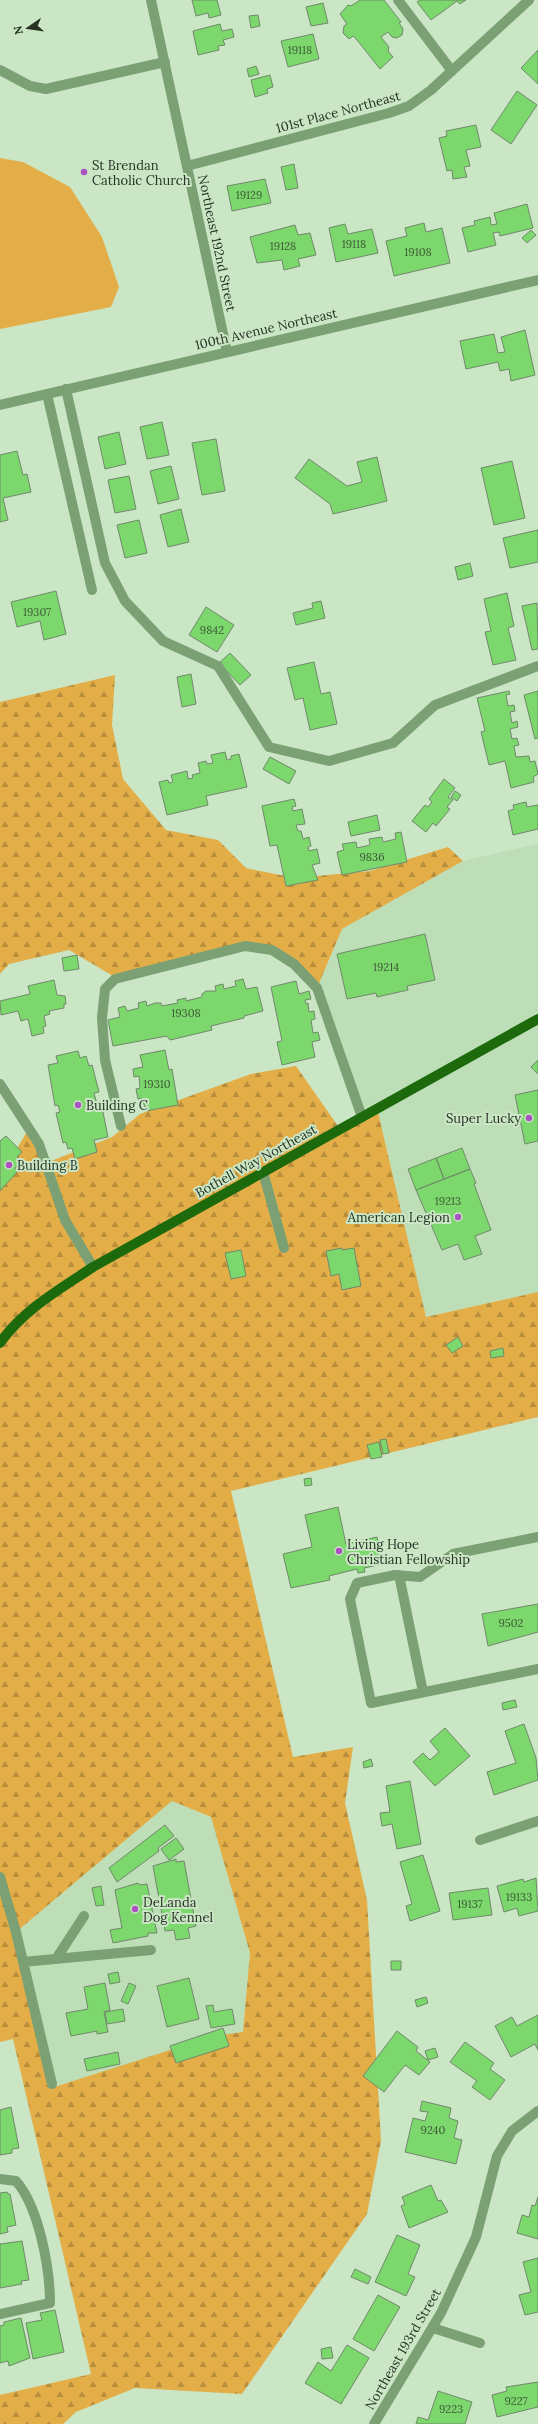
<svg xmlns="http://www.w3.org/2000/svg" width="538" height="2424" font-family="Lora,serif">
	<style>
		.built { fill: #bddeb7 }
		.forest { fill: url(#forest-firs); fill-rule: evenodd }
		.pitch { fill: #e3ae48 }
		.building { fill: #7cd76c; stroke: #70896b }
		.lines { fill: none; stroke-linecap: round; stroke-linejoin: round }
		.minor { stroke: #7aa074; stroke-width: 10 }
		.major { stroke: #1d6a0d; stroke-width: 10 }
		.poi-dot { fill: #ac52be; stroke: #cae6c5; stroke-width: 1.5 }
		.labels { text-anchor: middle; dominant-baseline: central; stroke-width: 4; stroke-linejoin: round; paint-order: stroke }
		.number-label { font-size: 11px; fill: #3c5a36 }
		.street-label { font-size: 13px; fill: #263124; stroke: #cae6c5 }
		.poi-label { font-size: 13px; fill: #263124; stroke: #cae6c5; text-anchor: start }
	</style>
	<defs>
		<pattern id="forest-firs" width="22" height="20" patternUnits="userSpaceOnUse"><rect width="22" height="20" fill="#e3ae48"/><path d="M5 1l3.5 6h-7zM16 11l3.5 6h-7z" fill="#b88e3c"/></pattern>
	</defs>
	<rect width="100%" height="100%" fill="#cae6c5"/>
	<path class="built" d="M538,844V1292L426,1317L377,1108L362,1117L317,988L342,929L463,861Z
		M172,1801L212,1818L250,1953L243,2032L226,2046L52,2086L16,1932Z"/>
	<path class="forest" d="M115,675L112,725L123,779L166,830L218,840L246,868L295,878L370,871L448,847L463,861L342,929L317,988L272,950L245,946L113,976L69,950L9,964L0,974V702Z
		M296,1066L340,1129L377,1108L426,1317L538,1292V1417L231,1491L293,1757L353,1747L345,1803L367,1900L381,2141L367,2214L242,2394L135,2388L76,2412L63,2424H0V2395L91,2374L13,2039L0,2042V1178L29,1128L46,1163L112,1137L140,1114L251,1074ZM172,1801L211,1817L250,1953L243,2032L214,2036L51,2088L16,1932Z"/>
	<path class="pitch" d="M0,158L23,162L70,187L102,237L119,287L111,307L0,329Z"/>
	<path class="building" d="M192,0H217L221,15L209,18L208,13L196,16Z
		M360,0H384L401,22L399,23L403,29L402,35L397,38L392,37L388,32L381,37L389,47L388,51L393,57L380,69L357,40L353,36L349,39L343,33L344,26L347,24L340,14L348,5L351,6Z
		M420,0H466L460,4L457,1L431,20L417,2Z
		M323,3L328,23L311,26L306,7Z
		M258,15L260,26L251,28L249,16Z
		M220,24L222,31L232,29L234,37L223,40L225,45L218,46L219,50L198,55L193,31Z
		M313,34L319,59L288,67L281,41Z
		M538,50V84L521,68Z
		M256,66L259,74L249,77L247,69Z
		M270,75L273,87L267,89L268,93L255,97L251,80Z
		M517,91L537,105L511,144L491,130Z
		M476,125L481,147L466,150L470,166L464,167L467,177L453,179L452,170L447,171L439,138L447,136L446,131Z
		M294,164L298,188L286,190L281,167Z
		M265,179L271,203L232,211L227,186Z
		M527,204L533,228L500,236L499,232L493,233L496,245L468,252L462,228L475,225L474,221L490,217L491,225L497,224L494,213Z
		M424,223L426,232L442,228L450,263L394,276L386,241L407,236L405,228Z
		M345,224L348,234L372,229L378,253L336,262L329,228Z
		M295,225L298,235L310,233L316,255L298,259L300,266L284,270L282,260L257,263L250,237Z
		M531,230L536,235L527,243L522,238Z
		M525,330L535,375L511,381L509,369L500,371L498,362L466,369L460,341L494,334L498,353L505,352L501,337Z
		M162,422L169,455L147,459L140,427Z
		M119,432L126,464L105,469L98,437Z
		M216,439L225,491L202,495L192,443Z
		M17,451L23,475L27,474L31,492L3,498L8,520L0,522V455Z
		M377,457L387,501L333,514L330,504L295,478L309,459L347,486L362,482L357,462Z
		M512,461L525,518L494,525L481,468Z
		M171,466L179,499L158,504L150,471Z
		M129,476L136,509L115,513L108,480Z
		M181,509L189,542L168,547L160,515Z
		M139,520L147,553L125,558L117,525Z
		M538,530V562L510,568L503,538Z
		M470,563L473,576L458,580L455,567Z
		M56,591L66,634L44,640L40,621L17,627L11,602Z
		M507,593L514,626L508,628L516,660L493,665L485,632L491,631L484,599Z
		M321,601L325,618L296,625L293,613L313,608L312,603Z
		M537,603L538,649L532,650L522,606Z
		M206,607L234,625L217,652L189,635Z
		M230,653L251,675L240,685L219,663Z
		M314,662L321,694L330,692L337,724L310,730L303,698L295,700L287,668Z
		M191,674L196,704L182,707L177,677Z
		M509,691L510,694L506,695L508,706L514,705L515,711L510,712L512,723L517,721L518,727L510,729L512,739L517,738L519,745L514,746L516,757L529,756L530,762L535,761L538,774L533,777L534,782L511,788L505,761L489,765L481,732L485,731L477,698Z
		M538,691V738L535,739L524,695Z
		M225,752L227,760L231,759V756L239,754L247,787L206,796L208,805L167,815L159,782L168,780L169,783L173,782L171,775L187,771L188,779L193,778L192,775L200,773L198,763L206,761L207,764L213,763L211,755Z
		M270,757L296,771L289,784L263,769Z
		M444,779L455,788L448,797L453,800L447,807L450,809L436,826L433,823L426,832L412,821L425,805L428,807L432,802L429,799Z
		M455,791L461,795L457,801L451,797Z
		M294,799L296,806L292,807L293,811L302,809L305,824L296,825L298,831H301L303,839L309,837L311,846L308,847L309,851L317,849L320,863L312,865L318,880L286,886L277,845L270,846L262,806Z
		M526,802L527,807L538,805V829L513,835L508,811L514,809L513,805Z
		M377,815L380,830L351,836L348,822Z
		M401,832L407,862L342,875L337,852L344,850L342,844L356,842L357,848L370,845L369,839L382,837L383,842L396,839L395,833Z
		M425,934L435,980L407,986L408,990L377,997L376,993L347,999L337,954Z
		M77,955L79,969L64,971L62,958Z
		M243,979L246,989L257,987L263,1011L244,1016V1018L211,1026L212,1030L170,1040L167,1036L113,1046L108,1020L120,1017L118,1008L125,1006L127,1011L139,1008L138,1003L146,1001L147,1006L155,1003H161L162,1006L178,1003L177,1000L186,998V1001L202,997V994L206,991H216L215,986L223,984L224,989L236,986L235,981Z
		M54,980L57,995L65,996L66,1004H64V1008L49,1011L50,1014L44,1016L46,1026L43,1027L44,1033L32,1036L28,1019L21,1021L18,1011L1,1015L0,1001L30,994L28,986Z
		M296,981L299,994L309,991L311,999L305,1000L306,1004L308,1003L309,1012L314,1011L315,1019L311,1020L313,1033L318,1032L320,1040L312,1042L315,1057L282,1065L277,1042L282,1041L271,987Z
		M165,1050L169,1070L172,1069L178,1105L146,1111L142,1098L138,1099L136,1089L140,1088L139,1076L134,1077L133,1069L143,1067L140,1055Z
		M78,1051L80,1058L86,1056L89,1066L92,1065L99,1092L94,1093L98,1108L102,1107L108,1137L94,1140L97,1152L75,1159L72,1148L68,1149L66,1142L63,1143L56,1113L60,1112L58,1105L55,1106L48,1065L58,1063L56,1056Z
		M538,1060V1074L531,1067Z
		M538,1090V1141L525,1144L515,1095Z
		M6,1136L22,1152L17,1157L22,1161L15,1168L18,1171L0,1191V1141Z
		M462,1148L470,1169L444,1179L436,1158Z
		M436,1158L444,1179L416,1190L408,1169Z
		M470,1169L476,1183L474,1184L491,1230L475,1236L482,1254L464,1260L458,1244L442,1250L416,1190Z
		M342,1248V1250L354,1248L361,1286L342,1290L339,1274L331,1276L326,1251Z
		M241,1250L246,1276L231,1279L225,1253Z
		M458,1337L463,1346L452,1353L446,1345Z
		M503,1348L504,1356L491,1358L490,1351Z
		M386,1439L389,1453L383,1454L380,1440Z
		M379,1442L382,1457L371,1459L367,1445Z
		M311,1478L312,1485L305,1486L304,1479Z
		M338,1507L346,1544L377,1537L383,1564L364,1568L365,1572L358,1573L357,1569L329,1576L330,1580L291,1588L283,1554L312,1547L305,1515Z
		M538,1604V1632L488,1646L482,1614Z
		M515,1700L517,1707L503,1710L502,1703Z
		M524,1724L536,1758L538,1780L494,1795L487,1772L516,1763L505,1731Z
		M445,1728L470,1756L435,1786L413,1762L423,1753L430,1760L439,1752L430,1741Z
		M371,1759L373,1766L364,1768L363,1762Z
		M410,1781L421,1844L397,1849L392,1824L382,1826L380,1813L390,1812L386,1786Z
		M165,1825L174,1836L158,1848L159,1851L117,1882L109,1868Z
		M176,1838L184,1849L169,1860L161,1849Z
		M423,1855L440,1911L410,1921L406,1906L412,1904L400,1862Z
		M176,1859V1862L184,1861L196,1926L188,1928L190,1938L176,1940L174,1930L165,1931L153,1866Z
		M536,1878L538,1911L519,1916L517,1908L504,1912L497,1886L523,1879L524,1882Z
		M138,1883L139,1885L147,1884L157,1933H148V1936L113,1943L110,1930L122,1928L115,1890Z
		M101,1886L104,1905L96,1906L92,1888Z
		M488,1888L492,1915L453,1920L449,1893Z
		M391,1961H401V1970H391Z
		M118,1972L120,1982L110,1984L108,1974Z
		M189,1978L199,2019L167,2027L157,1986Z
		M105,1983L110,2010L104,2012L108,2032L97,2034V2031L71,2036L66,2013L88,2009L84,1987Z
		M129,1983L136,1986L128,2004L121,2001Z
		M426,1997L428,2003L417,2007L415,2000Z
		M213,2005L214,2012L232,2009L235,2024L211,2028L206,2006Z
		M123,2009L125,2021L107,2024L105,2012Z
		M538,2015V2050L535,2044L511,2057L495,2026L512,2017L517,2026Z
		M223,2028L229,2046L176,2063L170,2046Z
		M397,2031L418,2047L416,2051L430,2062L419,2075L405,2065L384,2092L363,2076Z
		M465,2042L494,2063L490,2069L505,2080L490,2100L472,2087L477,2081L450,2062Z
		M435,2048L438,2057L428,2060L425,2051Z
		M118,2052L120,2064L87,2071L84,2059Z
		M422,2101L451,2108L449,2118L458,2121L454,2138L462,2140L456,2164L405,2152L413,2118L425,2121L428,2112L420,2111Z
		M11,2107L19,2148L12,2149V2153L0,2155V2110Z
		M431,2185L438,2201L441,2200L448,2212L409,2228L401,2206L405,2204L402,2197Z
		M7,2192L8,2194H10L16,2225L7,2227L8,2232L0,2234V2193Z
		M538,2197V2239L517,2233L522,2215L529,2217L532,2205L535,2206Z
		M397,2235L420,2245L408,2274L415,2277L406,2296L375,2282Z
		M22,2241L29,2280L21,2281L22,2284L0,2288V2244Z
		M538,2258V2312L525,2315L519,2295L531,2292L523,2262Z
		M355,2269L371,2277L368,2284L351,2277Z
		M378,2295L400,2307L374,2351L353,2339Z
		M55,2310L64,2352L33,2359L26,2323L42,2320L40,2313Z
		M21,2318L30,2358L9,2366L8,2361L0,2363V2326L4,2325V2322Z
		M347,2345L369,2358L341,2404L305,2383L318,2362L331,2371Z
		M331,2347L333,2358L322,2359L321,2349Z
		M538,2382V2407L497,2417L492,2395L507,2391L506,2387Z
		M438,2391L472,2402L465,2424H416L418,2417L428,2420Z"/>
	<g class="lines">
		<path class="minor" d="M151,0L227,352
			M398,0L452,71
			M0,70L30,86L46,89L165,62
			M187,166L389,113L409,106L431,90L529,0
			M66,389L105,563L125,601L163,641L218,666L269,747L329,761L393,743L435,705L538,666
			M47,394L92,590
			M0,405L538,280
			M0,1084L39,1144L65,1220L93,1267
			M121,1126L105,1060L102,1018L105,989L115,979L245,946L272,950L294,964L317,988L362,1117
			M263,1172L284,1248
			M538,1537L453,1554L420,1577L395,1575L357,1583L350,1599L371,1703L538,1669
			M399,1575L423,1692
			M480,1840L538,1821
			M0,1877L16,1932L52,2084
			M56,1959L84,1916
			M23,1962L151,1950
			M0,2179L16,2181C39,2207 50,2269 50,2303L0,2314
			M433,2328L480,2343
			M374,2424L441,2313L476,2237L497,2156L512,2131L538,2111"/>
		<path class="major" d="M0,1343C23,1310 60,1289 93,1267L538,1019"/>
	</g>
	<g class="poi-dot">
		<circle cx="84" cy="172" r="4"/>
		<circle cx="78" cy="1105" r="4"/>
		<circle cx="529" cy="1118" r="4"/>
		<circle cx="9" cy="1165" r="4"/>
		<circle cx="458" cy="1217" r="4"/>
		<circle cx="339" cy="1551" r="4"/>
		<circle cx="135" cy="1909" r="4"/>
	</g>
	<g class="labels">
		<g class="number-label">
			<text x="300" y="50">19118</text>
			<text x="249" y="195">19129</text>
			<text x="354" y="244">19118</text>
			<text x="283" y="246">19128</text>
			<text x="418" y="252">19108</text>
			<text x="37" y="612">19307</text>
			<text x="212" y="630">9842</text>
			<text x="372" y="857">9836</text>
			<text x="386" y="967">19214</text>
			<text x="186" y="1013">19308</text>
			<text x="157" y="1084">19310</text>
			<text x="448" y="1201">19213</text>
			<text x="511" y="1623">9502</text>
			<text x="519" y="1897">19133</text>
			<text x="470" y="1904">19137</text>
			<text x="433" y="2130">9240</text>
			<text x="516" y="2401">9227</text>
			<text x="451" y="2409">9223</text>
		</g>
		<g class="street-label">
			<text transform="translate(338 112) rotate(-15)">101st Place Northeast</text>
			<text transform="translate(217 243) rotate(78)">Northeast 192nd Street</text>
			<text transform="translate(266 329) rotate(-13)">100th Avenue Northeast</text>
			<text transform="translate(256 1161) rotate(-29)">Bothell Way Northeast</text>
			<text transform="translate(403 2349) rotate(-60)">Northeast 193rd Street</text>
		</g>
		<g class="poi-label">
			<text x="92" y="165">St Brendan<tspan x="92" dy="15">Catholic Church</tspan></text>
			<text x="86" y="1105">Building C</text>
			<text x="521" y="1118" text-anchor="end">Super Lucky</text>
			<text x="17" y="1165">Building B</text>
			<text x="450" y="1217" text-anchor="end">American Legion</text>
			<text x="347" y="1544">Living Hope<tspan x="347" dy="15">Christian Fellowship</tspan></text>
			<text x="143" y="1902">DeLanda<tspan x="143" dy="15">Dog Kennel</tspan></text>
		</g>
	</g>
	<g transform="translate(28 28) rotate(257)" stroke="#cae6c5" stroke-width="3" paint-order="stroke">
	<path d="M0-3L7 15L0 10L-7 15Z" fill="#263124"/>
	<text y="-6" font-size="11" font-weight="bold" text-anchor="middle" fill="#263124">N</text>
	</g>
</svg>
